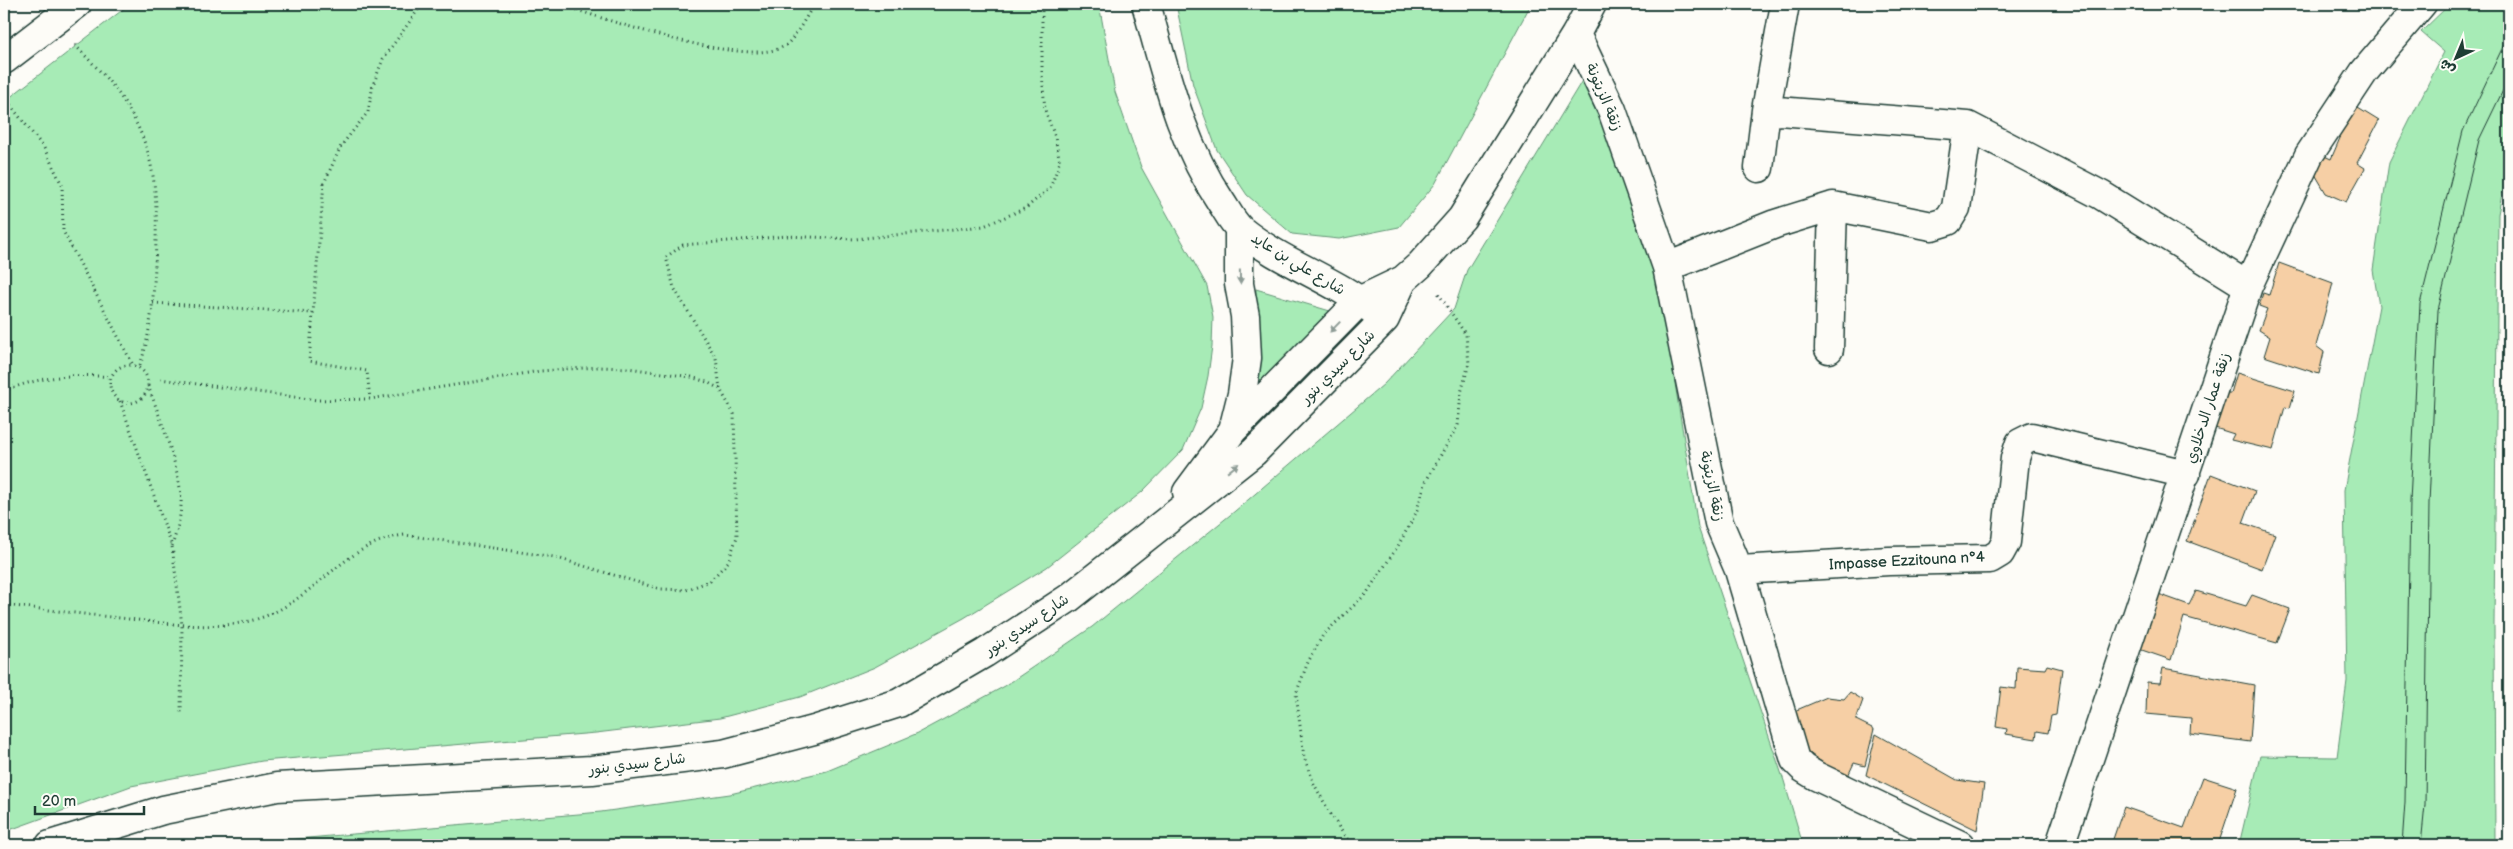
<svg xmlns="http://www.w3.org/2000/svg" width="2513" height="849" font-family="'Balsamiq Sans','Playpen Sans Arabic',sans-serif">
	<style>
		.green { fill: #a7ebb6; stroke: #639475 }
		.building { fill: #f6cfa5; stroke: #1f3d34 }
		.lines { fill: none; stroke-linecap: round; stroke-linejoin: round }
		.minor-casing { stroke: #1f3d34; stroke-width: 31 }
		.path { stroke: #1f3d34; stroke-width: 3; stroke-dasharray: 1 4; stroke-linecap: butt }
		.minor { stroke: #fdfcf7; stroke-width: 28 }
		.tram { stroke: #1f3d34; stroke-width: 1 }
		.oneway { fill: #8e9c96 }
		.labels { text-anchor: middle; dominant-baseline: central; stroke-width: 4; stroke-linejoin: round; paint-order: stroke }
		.street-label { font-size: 15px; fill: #1f3d34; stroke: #fdfcf7 }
	</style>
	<rect width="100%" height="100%" fill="#fdfcf7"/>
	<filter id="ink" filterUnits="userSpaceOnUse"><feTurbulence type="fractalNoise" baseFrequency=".02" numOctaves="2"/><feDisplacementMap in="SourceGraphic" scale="10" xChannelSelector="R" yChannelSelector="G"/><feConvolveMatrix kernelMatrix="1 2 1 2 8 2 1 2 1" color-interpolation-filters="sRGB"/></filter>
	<g filter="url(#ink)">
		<path class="green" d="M130,4H1099L1115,92L1141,167L1207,286L1213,317L1212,346L1208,376L1201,408L1183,450L1142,492L1047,567L964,618L875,667L800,697L720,718L596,733L262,761L131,786L4,832V102Z
			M1176,4H1531L1435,184L1399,227L1339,239L1292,234L1247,195L1217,150L1193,85Z
			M2450,4H2509V180L2502,194L2498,214L2494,624L2495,845H2239L2260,756L2337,757L2347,681L2344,490L2379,306L2373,270L2389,162L2444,52L2421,32Z
			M1583,79L1598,98L1657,271L1698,527L1784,781L1803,845H244L263,842L601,812L730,794L827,771L918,733L1005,686L1092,627L1235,511L1384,384L1454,309L1467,270Z
			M1256,289L1330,311L1250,395Z"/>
		<path class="building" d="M2353,105L2379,121L2357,163L2365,168L2346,202L2326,193L2312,169L2318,153L2331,159L2340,138L2329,130Z
			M2279,263L2333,283L2316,346L2324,352L2319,374L2264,356L2270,337L2259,330L2267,309L2259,306L2263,293L2269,295Z
			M2237,373L2295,391L2290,408L2285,407L2273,450L2231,440L2234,434L2215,428L2227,393H2231Z
			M2211,474L2255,491L2243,523L2275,534L2262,569L2187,541Z
			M2150,591L2189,605L2196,591L2246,606L2252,595L2290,609L2277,643L2184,617L2171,660L2133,647Z
			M2047,665L2062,669L2056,715L2051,716L2048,733L2037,731L2036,739L2006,734L2007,729L1996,727L2001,687L2016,689L2017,667L2045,669Z
			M2163,668L2254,685L2250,742L2190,734L2191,718L2146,714L2147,682L2160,683Z
			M1850,692L1863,700L1856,720L1874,729L1865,766L1854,763L1846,780L1808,752L1792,712L1827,697L1844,699Z
			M1876,734L1957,780L1984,784L1977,830L1866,775Z
			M2203,777L2237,788L2219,842L2214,841L2212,845H2111L2124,807L2184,828Z"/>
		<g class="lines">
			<g class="minor-casing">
				<path id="minor" d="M1146,4C1166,74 1180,141 1221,202C1227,211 1233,223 1241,230C1282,263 1333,279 1374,311
					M1576,34L1612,110L1667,267L1719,523L1739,570L1795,760L1803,768L1816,776L1960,845
					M4,60L77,4
					M1766,110L1968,126L2101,195L2248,286
					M1759,168L1766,110L1785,4
					M1667,267L1775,224L1833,206L1932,226L1948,221L1956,208L1968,126
					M1829,349L1833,206
					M1233,430L1242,394L1247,358L1245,316L1239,284V228
					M1187,492L1233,430L1361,300L1403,280L1420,265L1462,218L1576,34L1592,4
					M1739,570L1889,561L1990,559L2000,553L2006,542L2015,458L2020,443L2032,437L2186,474
					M50,845L163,810L277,787L592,770L723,754L814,730L899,703L985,653L1069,598L1254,452L1385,319L1403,280
					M2060,845L2248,286L2309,155L2364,72L2422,4"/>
			</g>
			<path class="path" d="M558,4C601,17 750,71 786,45C795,38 808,14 814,4
				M75,45C89,60 104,74 116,90C159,149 158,197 155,267C153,301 151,335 139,368
				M4,97L44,148L62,185L63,231L133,365
				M153,303L313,313L324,183L341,146L368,112L373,85L383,59L418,10L427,4
				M313,313L309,361L367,371L370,399
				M110 384a19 19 0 1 1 38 0a19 19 0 1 1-38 0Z
				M148,386C159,414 179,468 181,497C182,514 177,530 172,546
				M720,389L716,358L674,288L666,257L683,245L787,236L855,239L984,226L1026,208L1050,188L1060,162L1055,137L1045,110L1042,74V4
				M4,391C39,377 73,373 110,377
				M120,401L172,546L182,625L181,716
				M4,605C43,609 81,614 120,618C167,623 218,633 263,617C316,598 347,541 405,535L554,557L660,589L686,590L710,581L728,562L737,537L734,414L720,389L707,382L691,377L628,368L598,367L540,371L370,399L317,400L160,379
				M1356,845L1346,838L1330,813L1314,784L1304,757L1296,694L1308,662L1323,635L1366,594L1398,546L1416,513L1426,481L1458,425L1461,393L1469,363L1466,335L1438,293"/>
			<use href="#minor" class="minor"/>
			<path class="tram" d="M2402,845L2405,802L2410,501L2420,304L2463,131L2509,34
				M2421,845L2425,805L2429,503L2438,310L2479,140L2509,78"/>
		</g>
		<defs><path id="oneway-solid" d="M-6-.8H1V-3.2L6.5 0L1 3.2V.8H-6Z" transform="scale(1.25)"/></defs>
		<g class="oneway">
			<use href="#oneway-solid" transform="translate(1240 277) rotate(89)"/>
			<use href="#oneway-solid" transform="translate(1335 327) rotate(134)"/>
			<use href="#oneway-solid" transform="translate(1233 468) rotate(-38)"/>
		</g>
	</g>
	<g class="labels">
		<g class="street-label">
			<text transform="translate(1604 97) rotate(67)">زنقة الزيتونة</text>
			<text transform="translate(1298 264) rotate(31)">شارع علي بن عايد</text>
			<text transform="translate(1338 367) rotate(-45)">شارع سيدي بنور</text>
			<text transform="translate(2208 408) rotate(-72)">زنقة عمار الدخلاوي</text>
			<text transform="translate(1712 486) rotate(78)">زنقة الزيتونة</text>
			<text transform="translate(1907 561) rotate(-3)">Impasse Ezzitouna n°4</text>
			<text transform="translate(1027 625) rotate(-34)">شارع سيدي بنور</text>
			<text transform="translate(637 764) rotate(-7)">شارع سيدي بنور</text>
		</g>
	</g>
	<rect width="2513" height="849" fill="none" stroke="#fdfcf7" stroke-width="20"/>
	<rect x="10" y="10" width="2493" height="829" fill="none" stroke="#1f3d34" stroke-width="2" filter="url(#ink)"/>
	<g transform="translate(2456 58) rotate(224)" stroke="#fdfcf7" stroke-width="4" paint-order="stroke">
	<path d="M0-4L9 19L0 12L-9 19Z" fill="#1f3d34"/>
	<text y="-8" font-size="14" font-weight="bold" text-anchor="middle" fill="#1f3d34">ش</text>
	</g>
	<path d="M35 806v8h109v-8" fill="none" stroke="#1f3d34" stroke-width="2.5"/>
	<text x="42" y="806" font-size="15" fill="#1f3d34" stroke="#fdfcf7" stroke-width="4" paint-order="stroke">20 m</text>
</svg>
